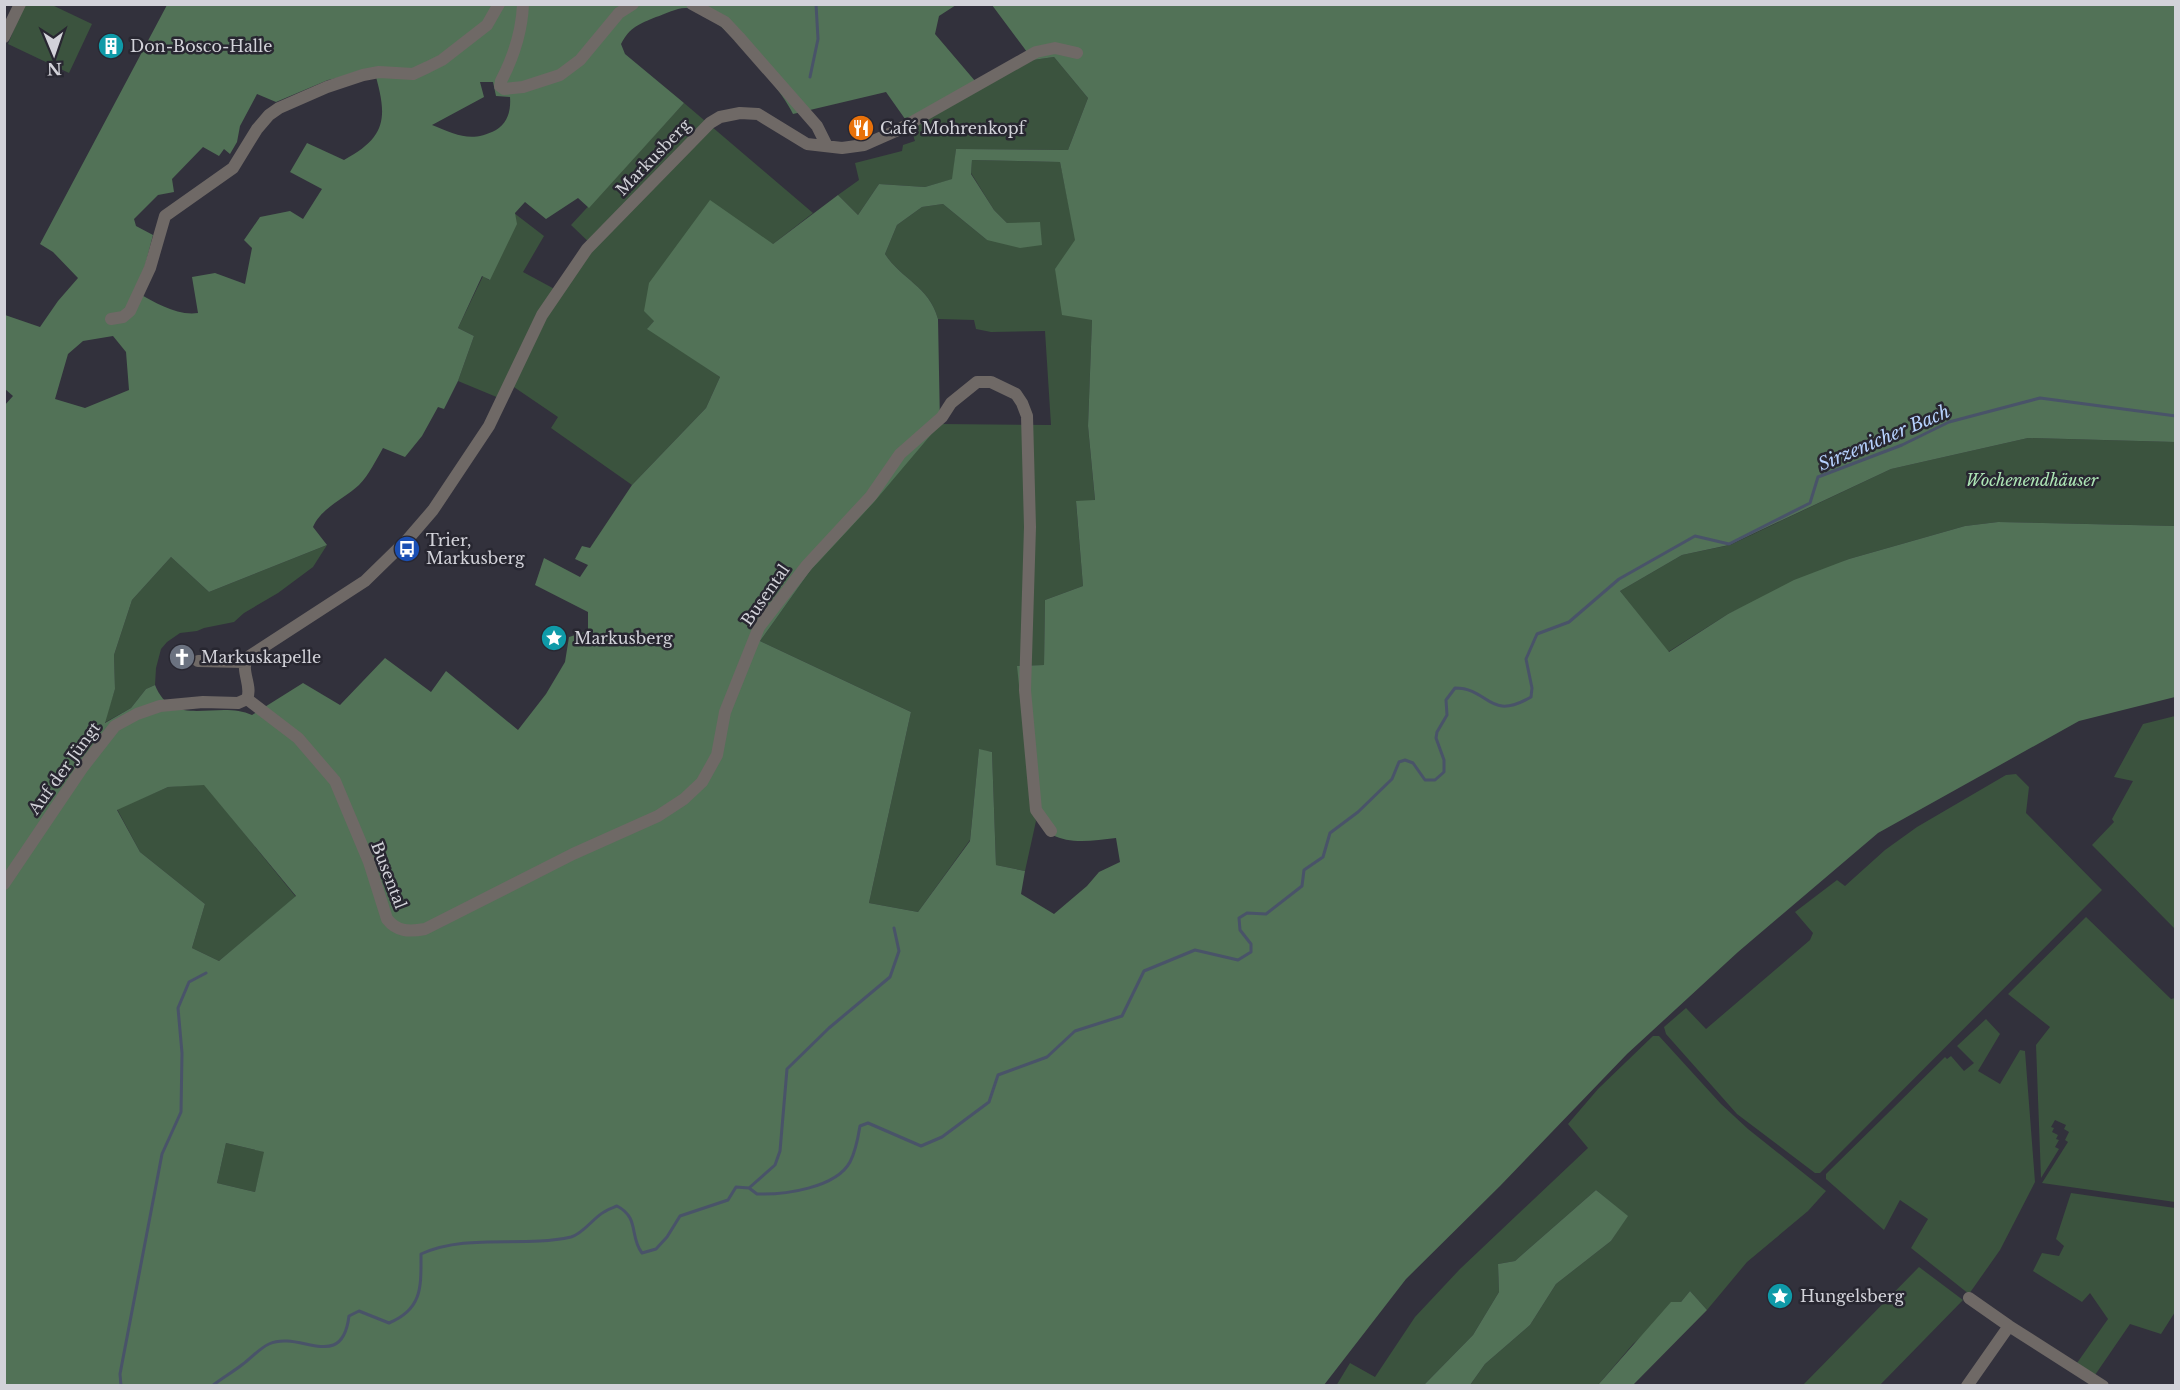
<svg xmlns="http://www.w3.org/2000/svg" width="2180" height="1390" font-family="'Libre Baskerville',serif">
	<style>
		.green { fill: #3b533e }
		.forest { fill: #527257; fill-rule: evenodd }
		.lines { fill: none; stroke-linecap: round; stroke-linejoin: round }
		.stream { stroke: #495369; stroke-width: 3 }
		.minor { stroke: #6f6966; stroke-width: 12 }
		.labels { text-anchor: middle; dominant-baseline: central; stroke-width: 5; stroke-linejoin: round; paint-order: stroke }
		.poi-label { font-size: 16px; fill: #d2d2d9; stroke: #282731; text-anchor: start }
		.street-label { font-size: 16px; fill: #d2d2d9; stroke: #282731 }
		.park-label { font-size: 16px; font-style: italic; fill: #ade5b5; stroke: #282731 }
		.water-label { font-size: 18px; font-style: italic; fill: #b6d1fe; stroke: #282731 }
	</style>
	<rect width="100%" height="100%" fill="#32313c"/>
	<path class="green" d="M24,5H52L92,24L69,73L8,44Z
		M1054,57L1088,98L1068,150L956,149L953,179L925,187L879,184L858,215L838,195L859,180L855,163L902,151L903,145L915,141L910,126L1033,60Z
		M684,103L813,213L773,244L654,321L648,328L720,377L706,408L632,485L551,428L558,417L508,383L499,398L458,381L474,336L458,328L483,276L489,280L514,213L544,236L523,272L560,292L594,247L571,225Z
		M972,160L1060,162L1092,320L1088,426L1095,501L1076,502L1083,586L1045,600L1044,665L1018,666L1032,810L1036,821L1025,871L996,865L992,752L979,750L970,840L918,912L869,903L911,712L760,641L810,571L940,424L1051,425L1045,331L991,332L976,329L974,320L938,319C929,286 902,280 885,254L897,225L922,207L943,204L987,240L1007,223L994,210L971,173Z
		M2028,438L2175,442V526L1998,522L1965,526L1849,559L1728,614L1668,652L1620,591L1682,555L1730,545L1891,469Z
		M327,545L313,567L278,593L244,613L234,622L204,628L197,631L180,633L167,642L161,649L156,668L155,685L146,689L131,708L104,723L115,689L114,655L132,600L171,557L209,592Z
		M2175,716H2176L2175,929L2092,845L2114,822L2112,819L2133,781L2114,777L2143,724Z
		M2016,774L2029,787L2026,813L2102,890L1820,1173H1815L1737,1114L1666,1034L1664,1027L1686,1008L1706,1029L1810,940L1813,933L1795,912L1837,880L1845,886L1885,850L1917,827L2006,775Z
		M204,784L296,897L219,961L192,948L205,904L140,852L117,809L168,787Z
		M2086,917L2171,999L2175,998V1202L2042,1183L2068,1142L2065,1140L2069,1132L2064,1129L2066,1125L2055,1120L2051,1127L2054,1128L2052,1132L2058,1135L2056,1139L2059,1140L2055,1147L2059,1149L2041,1178L2036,1045L2050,1027L2008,994Z
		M1986,1019L2000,1034L1978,1071L2000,1084L2020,1050L2025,1051L2035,1182L2000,1250L1969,1294L1911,1248L1928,1219L1900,1200L1884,1230L1826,1179V1174L1945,1057L1947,1059L1951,1056L1964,1071L1974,1063L1957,1046Z
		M1653,1036H1659L1721,1104L1748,1129L1826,1191L1808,1211L1747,1262L1707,1310L1690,1291L1681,1302L1633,1344L1598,1385H1470L1485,1364L1530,1325L1556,1284L1611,1241L1627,1216L1596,1190L1515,1261L1498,1264L1499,1292L1473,1335L1424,1385L1336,1386L1350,1363L1375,1377L1415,1317L1460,1269L1588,1148L1568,1124L1598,1089Z
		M226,1143L265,1152L255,1192L217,1183Z
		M2071,1193L2175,1208V1312L2161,1334L2130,1324L2095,1375L2077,1363L2108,1319L2090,1293L2082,1302L2033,1271L2042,1253L2059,1256L2064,1246L2056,1239Z
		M1919,1267L1963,1300L1880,1385L1802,1386Z"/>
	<path class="forest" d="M167,5H956L939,16L935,34L981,88L910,126L886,92L793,114C781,88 717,9 687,8C678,7 665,14 656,17C639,24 630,27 621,44L625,54L684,103L589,208L578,198L546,219L525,202L515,213L517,224L490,280L482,276L458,328L474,336L458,381L444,409L438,407L422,436L405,457L383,448C376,460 369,475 359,485C344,499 321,508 313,527L327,545L209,592L171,557L132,600L114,655L115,689L105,723L131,708L146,689L155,685C173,730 218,699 252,715L303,683L340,705L385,658L431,692L446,671L518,730L546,694L565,662L569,637L588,631V612L535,585L544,558L580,577L588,565L575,559L582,546L590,548L632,485L706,408L720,377L647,329L654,321L644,311L649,283L710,200L773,244L838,195L858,215L879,184L925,187L952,179L956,149L1068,150L1088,98L1054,57L1033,60L992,5H2175V442L2028,438L1891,469L1729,545L1682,555L1620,591L1669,652L1728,614L1794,580L1849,559L1965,526L1998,522L2175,526V697L2079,721L1878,833L1738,952L1627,1054L1500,1186L1406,1279L1324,1385H5L4,406L13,396L5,389V315L40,327L58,301L78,278L53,252L40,244ZM374,70C387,115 389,136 344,160L307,143L290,172L322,189L303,219L290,211L260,217L244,240L252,248L245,284L215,273L192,277L198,313C177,316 156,303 138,293L153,235L136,226L134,219L158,195L174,192L172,179L203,147L219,156L224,149L230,154L237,142L240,126L257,94L276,102L328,80ZM480,82H493L496,96L510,97C511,110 508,123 496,130C471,143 457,135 432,125L484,97ZM972,160L1060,162L1075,240L1055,269L1062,315L1092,320L1088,426L1095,500L1076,501L1083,586L1045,600L1044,665L1017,666L1032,810C1047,848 1082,842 1116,838L1120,862L1099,872L1087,886L1054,914L1021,894L1025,871L996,865L992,752L979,749L970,841L918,912L869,903L911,712L760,641L810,571L874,502L940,424L938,319C929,286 902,280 885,254L897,225L922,207L943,204L987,240L1020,248L1042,245L1040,222L1007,223L994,210L971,174ZM113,336L126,352L129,390L85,408L55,399L68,354L83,341ZM204,785L296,896L219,961L192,948L205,904L140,852L117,810L168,787ZM226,1143L264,1152L255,1192L217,1183Z
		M1596,1190L1628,1216L1611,1241L1556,1284L1530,1325L1485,1364L1470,1385H1424L1473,1335L1499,1292L1498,1264L1515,1261Z
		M1690,1291L1707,1310L1633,1385H1598L1671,1302H1681Z"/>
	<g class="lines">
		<path class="stream" d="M810,77L818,39L816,4
			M749,1188L775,1165L780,1151L787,1069L829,1028L890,977L899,951L894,928
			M121,1386L120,1374L162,1154L181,1112L182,1053L178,1008L189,982L206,973
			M212,1386C222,1378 233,1372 243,1364C251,1358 260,1348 269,1344C300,1330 342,1373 349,1316L359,1311L389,1323C423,1309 421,1286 421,1254C468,1233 522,1248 571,1237C583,1234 593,1218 604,1212C608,1209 612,1208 617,1206C640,1218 629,1236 642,1253L656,1249L667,1237L680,1216L728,1200L736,1187L749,1188L757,1194C784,1195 836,1188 850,1162C856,1151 858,1138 860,1126L868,1123L921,1146L942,1137L989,1102L998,1075L1047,1057L1075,1031L1122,1016L1144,971L1195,950L1238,960L1251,952V944L1240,930L1239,918L1247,913L1266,914L1302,886L1304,870L1323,857L1330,833L1358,812L1392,779L1399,762L1405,760L1413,763L1425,780H1435L1444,772V760L1436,738L1437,732L1447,715L1446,700L1455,688C1490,688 1488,722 1531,697L1532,688L1526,659L1537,634L1569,622L1619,579L1695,536L1729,544L1810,503L1818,477L1902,445L1949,422L2040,398L2176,416"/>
		<path class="minor" d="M523,4C522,30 513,58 501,81L500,86L504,89L523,87L560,75L580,60L619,13L633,4
			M692,4L725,22L739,37L817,126L827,146
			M4,37L20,4
			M111,319L123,317L130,311L150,268L165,216L233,168L257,129L269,115L279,108L327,87L363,75L379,72L413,74L428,67L442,60L487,25L499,4
			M198,661L245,662
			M247,699L298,738L335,781L369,862L387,919C397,932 410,932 425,929L573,854L658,816L684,799L702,782L717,755L725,712L759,627L807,565L871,496L900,454L942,417L951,403L977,382H991L1016,394L1022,403L1027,416L1030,527L1025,690L1036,810L1051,831
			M247,699C253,685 239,670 248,657L365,581L408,539L433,510L489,426L542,315L587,249L710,123L720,117L740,113L758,114L807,144L842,148L864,145L898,130L1036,52L1055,48L1077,53
			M4,884L83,767L115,726L137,714L160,706L203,702L238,703L247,699
			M2009,1326L2103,1386
			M1967,1386L2009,1326L1969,1298"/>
	</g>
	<defs>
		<g id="building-disc" transform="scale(1.35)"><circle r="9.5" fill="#0f9aa8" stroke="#282731"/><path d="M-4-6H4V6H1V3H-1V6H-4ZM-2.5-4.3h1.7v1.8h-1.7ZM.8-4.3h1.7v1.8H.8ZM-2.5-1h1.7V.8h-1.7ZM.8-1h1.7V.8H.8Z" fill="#fff"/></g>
		<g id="restaurant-disc" transform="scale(1.35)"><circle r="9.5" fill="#e8710a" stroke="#282731"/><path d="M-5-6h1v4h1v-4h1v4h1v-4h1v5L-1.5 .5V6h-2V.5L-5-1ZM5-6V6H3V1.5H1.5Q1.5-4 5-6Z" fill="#fff"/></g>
		<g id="bus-disc" transform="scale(1.35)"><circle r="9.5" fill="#1a4fb4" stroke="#282731"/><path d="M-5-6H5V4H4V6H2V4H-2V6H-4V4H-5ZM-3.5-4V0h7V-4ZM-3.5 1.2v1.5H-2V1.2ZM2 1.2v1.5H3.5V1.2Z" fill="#fff"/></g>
		<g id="sight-disc" transform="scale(1.35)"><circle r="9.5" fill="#0f9aa8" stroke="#282731"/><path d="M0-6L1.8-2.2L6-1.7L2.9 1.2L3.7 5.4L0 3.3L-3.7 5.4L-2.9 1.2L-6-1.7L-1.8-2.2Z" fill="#fff"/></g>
		<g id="church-disc" transform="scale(1.35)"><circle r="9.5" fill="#6b7280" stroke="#282731"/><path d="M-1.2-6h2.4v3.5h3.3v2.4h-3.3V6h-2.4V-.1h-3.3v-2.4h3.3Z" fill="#fff"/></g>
	</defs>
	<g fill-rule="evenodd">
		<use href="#building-disc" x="111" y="46"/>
		<use href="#restaurant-disc" x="861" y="128"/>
		<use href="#bus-disc" x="407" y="549"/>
		<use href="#sight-disc" x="554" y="638"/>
		<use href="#church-disc" x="182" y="657"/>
		<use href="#sight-disc" x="1780" y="1296"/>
	</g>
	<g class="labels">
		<g class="poi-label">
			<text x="130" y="46">Don-Bosco-Halle</text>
			<text x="880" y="128">Café Mohrenkopf</text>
			<text x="426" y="540">Trier,<tspan x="426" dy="18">Markusberg</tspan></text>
			<text x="574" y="638">Markusberg</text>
			<text x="201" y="657">Markuskapelle</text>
			<text x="1800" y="1296">Hungelsberg</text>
		</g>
		<g class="street-label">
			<text transform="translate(653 157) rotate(-46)">Markusberg</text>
			<text transform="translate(765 595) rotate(-55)">Busental</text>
			<text transform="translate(64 768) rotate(-54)">Auf der Jüngt</text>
			<text transform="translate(389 875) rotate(69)">Busental</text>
		</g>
		<g class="park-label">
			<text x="2032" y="480">Wochenendhäuser</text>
		</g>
		<g class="water-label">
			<text transform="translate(1884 438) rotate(-23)">Sirzenicher Bach</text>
		</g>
	</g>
	<rect width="2180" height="1390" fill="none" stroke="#d2d2d9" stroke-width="12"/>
	<g transform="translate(54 54) rotate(178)" stroke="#282731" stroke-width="4.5" paint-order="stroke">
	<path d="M0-4.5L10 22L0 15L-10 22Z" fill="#d2d2d9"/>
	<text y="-9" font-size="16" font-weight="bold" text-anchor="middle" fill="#d2d2d9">N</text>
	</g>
</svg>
